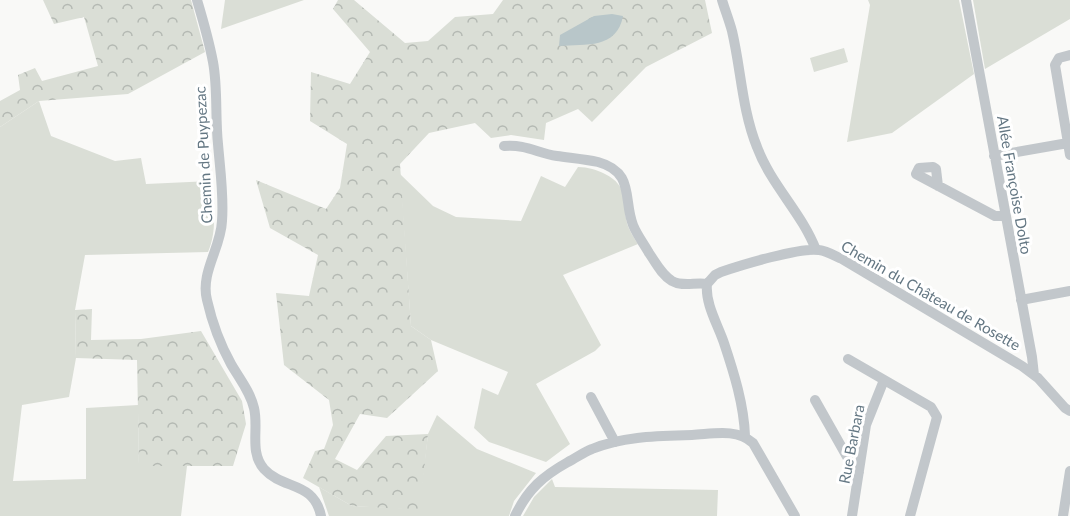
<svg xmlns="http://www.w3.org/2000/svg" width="1070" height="516" font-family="Lato,sans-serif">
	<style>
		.green { fill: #daded6 }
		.forest { fill: url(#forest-crowns) }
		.water { fill: #b8c6c9 }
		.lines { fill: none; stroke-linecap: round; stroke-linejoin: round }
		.minor { stroke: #c2c7cb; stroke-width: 10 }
		.labels { text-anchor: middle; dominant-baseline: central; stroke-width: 6; stroke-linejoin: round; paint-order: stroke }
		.street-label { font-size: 15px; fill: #647783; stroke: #fff }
	</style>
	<defs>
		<pattern id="forest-crowns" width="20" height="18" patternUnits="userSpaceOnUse" patternTransform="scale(1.5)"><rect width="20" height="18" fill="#daded6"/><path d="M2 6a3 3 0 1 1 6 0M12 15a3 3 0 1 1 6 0" fill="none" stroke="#b4b9b3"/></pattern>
	</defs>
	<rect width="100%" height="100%" fill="#f9f9f7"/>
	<path class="green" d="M225,0H304L221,29Z
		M868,0H959L974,74L892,133L847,142L870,5Z
		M973,0H1070V19L985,69Z
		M844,48L848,62L814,72L810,58Z
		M39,101L51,136L115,161L141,158L146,184L211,181C213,205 218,229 208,252L85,255L75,310L76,358L69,397L22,405L13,481L86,479V408L138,405L139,465L187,466L181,516H0V127Z
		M578,167C588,167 597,170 605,174C629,186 622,201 627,223C629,230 634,238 638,244L563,275L601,345L595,351L536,384L570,444L546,462L489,442L474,428L482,388L498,395L508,372L431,340L411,326L400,174L433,206L456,217L521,221L541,176L565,187Z
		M437,415L477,449L536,473L514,501L509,516H329L319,487L352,506L419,509L428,434Z
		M552,479L555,487L718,490L717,516H523L534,497Z"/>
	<path class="forest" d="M43,0H191L205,52L128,94L39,101L0,127V101L20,90L18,75L35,68L42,81L98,66L84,17L54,24Z
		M338,0H354L405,43L428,41L455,17L493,14L503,0H705L712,33L646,67L592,122L578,109L546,123L544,140L511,135L491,138L475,123L429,133L400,164L411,326L431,340L438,371L387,418L360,414L335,459L357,470L386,436L428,434L420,510L352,506L303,478L315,451L324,449L333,425L329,400L284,365L276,293L309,296L318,255L270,228L256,180L326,209L340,188L347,144L310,121L311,72L350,84L370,52L333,9Z
		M92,309L91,340L141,339L201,331L242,401L246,424L233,466H139L137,360L76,358L75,310Z"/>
	<path class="water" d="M612,14L623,16C617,49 586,44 559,46L560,35L594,16Z"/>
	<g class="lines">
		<path class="minor" d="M197,0C203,20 209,41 213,62C218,89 215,116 218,144C220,169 224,195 222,221C221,248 200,273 207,300C212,322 220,344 231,364C239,378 250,391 254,408C259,428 249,452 264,469C283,490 314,481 321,516
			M722,0C725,10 729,20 732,31C741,69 742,110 757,147C771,185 802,213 816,250
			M966,0L1032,357L1034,375
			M1068,143L1055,65L1059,58L1070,55
			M504,146C526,144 537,153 557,156C571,158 585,159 598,162C635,172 623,200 633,225C637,235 644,244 649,253C656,263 661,274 672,281C682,287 696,282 707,284
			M994,156L1068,143L1070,155
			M938,186L936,169L933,167L919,168L916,174L995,216H1005
			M1021,300L1070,291
			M848,359L931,407L937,417L910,516
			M591,397L615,442
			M815,400L850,462L859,472
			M745,436C744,405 734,373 724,343C718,325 705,304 707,284L715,275L721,272C741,265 801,247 819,250C827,251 835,256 842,259L1022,366L1038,378L1065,408L1070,411
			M515,516C528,489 543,476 568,462C576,458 584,452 592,449C623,436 659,436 692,435C713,434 736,428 753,443L795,516
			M852,516L866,425L884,380
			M1063,516L1070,471"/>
	</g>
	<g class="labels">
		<g class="street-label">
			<text transform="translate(203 155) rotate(-93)">Chemin de Puypezac</text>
			<text transform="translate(1015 185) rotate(80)">Allée Françoise Dolto</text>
			<text transform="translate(931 295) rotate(30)">Chemin du Château de Rosette</text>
			<text transform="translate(851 444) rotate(-79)">Rue Barbara</text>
		</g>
	</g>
</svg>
